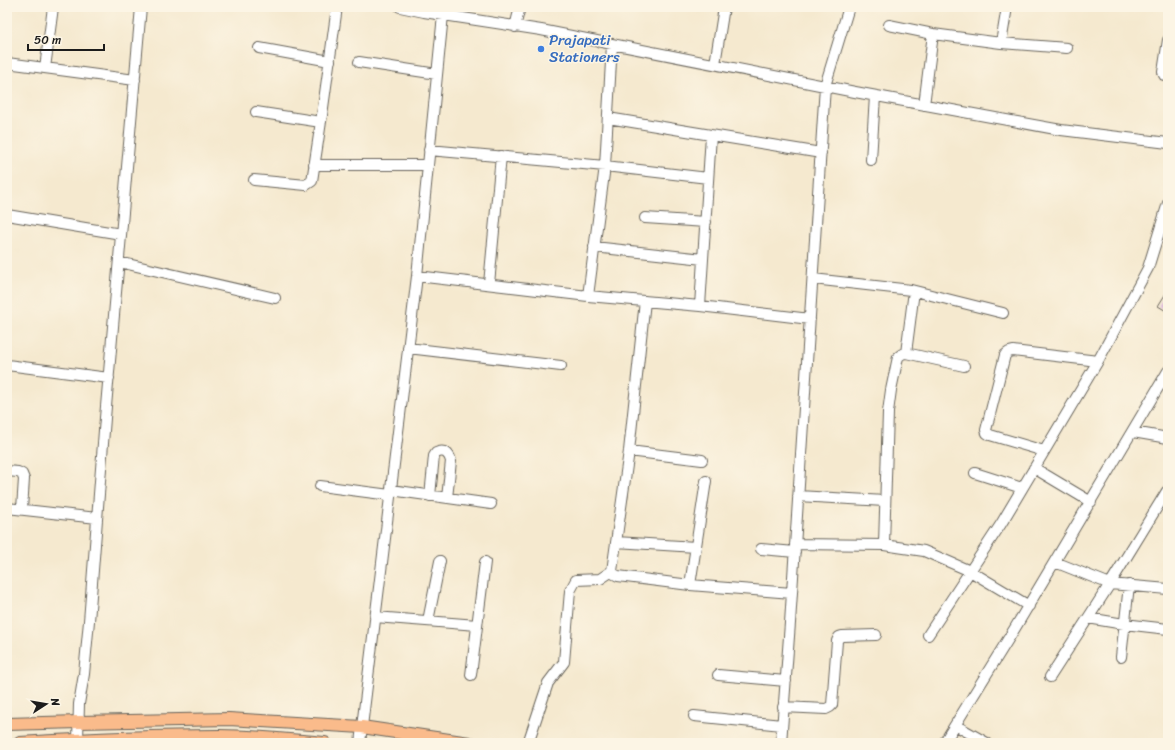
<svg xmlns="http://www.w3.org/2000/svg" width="1175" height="750" font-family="Sriracha,sans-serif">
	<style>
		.building { fill: #d5abd8 }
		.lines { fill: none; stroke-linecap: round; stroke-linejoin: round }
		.minor-casing { stroke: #68645b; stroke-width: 12 }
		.major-casing { stroke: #68645b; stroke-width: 14 }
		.minor { stroke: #fff; stroke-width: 10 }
		.major { stroke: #fabb8b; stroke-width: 12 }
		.shop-dot { fill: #3f7fe0; stroke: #fcf5e5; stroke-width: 1.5 }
		.labels { text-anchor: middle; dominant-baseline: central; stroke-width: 3; stroke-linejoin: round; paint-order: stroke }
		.shop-label { font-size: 15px; fill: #366cbe; stroke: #fcf5e5; text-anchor: start }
	</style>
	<rect width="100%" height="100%" fill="#fcf5e5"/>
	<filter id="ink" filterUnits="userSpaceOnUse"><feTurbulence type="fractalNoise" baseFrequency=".025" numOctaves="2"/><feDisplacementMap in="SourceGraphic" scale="8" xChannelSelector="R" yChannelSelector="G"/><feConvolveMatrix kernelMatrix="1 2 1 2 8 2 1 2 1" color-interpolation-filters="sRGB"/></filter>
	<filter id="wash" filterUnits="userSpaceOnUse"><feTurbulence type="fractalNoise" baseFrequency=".012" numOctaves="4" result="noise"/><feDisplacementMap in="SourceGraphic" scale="16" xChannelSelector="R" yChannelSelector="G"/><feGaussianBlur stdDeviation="0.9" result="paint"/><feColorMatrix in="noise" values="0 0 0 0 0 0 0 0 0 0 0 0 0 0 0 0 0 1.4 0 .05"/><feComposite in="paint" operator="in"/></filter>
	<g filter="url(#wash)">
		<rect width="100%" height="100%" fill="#f5e9cf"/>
		<g id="blocks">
			<path class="building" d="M1168,290V312L1158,306Z"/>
		</g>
	</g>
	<g filter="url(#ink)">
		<use href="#blocks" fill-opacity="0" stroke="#68645b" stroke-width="1"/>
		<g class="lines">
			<g class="minor-casing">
				<path id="minor" d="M400,7L424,12L541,30L855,92L1061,130L1168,143
					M889,25L933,34L1001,43L1067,48
					M515,27L520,7
					M1168,40L1163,72L1164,75L1168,76
					M1001,43L1007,7
					M259,48L330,61
					M359,62L437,74
					M7,63L135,80
					M715,64L724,7
					M45,68L53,7
					M924,105L933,34
					M256,112L321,122
					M711,135L821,153
					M429,150L605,166L708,178
					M871,160L875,96
					M314,165H428
					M254,180L306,185L312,181L322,115L337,7
					M7,215L121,234
					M645,218L706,222
					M594,247L703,259
					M119,262L275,298
					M417,276L588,296L700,306L711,135L608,118
					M813,279L911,290L1003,313
					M489,284L501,156
					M588,296L605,166L612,44
					M645,301L629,451L612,571L614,574L618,576L690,585
					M700,306L810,319
					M408,348L561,366
					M906,353L914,291
					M7,365L109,378
					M1133,432L1168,438
					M629,451L702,460
					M1044,451L990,435L987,433L986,430L1005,355L1009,352L1013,351L1098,361
					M1034,468L1091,502
					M7,471L18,472L22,474L24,479L22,509
					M975,473L1022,488
					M706,481L690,585L792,593
					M320,486L390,495
					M391,490L491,504
					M430,496L434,456L436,453C444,449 449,453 451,461L447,498
					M798,496L885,501
					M7,508L97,518
					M616,542L696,547
					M795,544L884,545L924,551L970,571L1029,606
					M884,545L888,412L891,390L898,357L902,354L906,353L964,366
					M761,549L795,552
					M1055,562L1110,584L1168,589
					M375,617L477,625
					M1088,618L1124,624L1168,629
					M428,621L440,561
					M928,635L1001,524L1098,361L1148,268L1168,203
					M1121,657L1129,585
					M471,675L485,562
					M718,675L786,681
					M1050,677L1110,584L1167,491
					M783,707L826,709L830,707L832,705L837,641L839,637L842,636L876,635
					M694,716L782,725
					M955,725L987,743
					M78,740L79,704L84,674L89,621L105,418L141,7
					M360,743L417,276L443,15
					M528,743L548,683L564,662L570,591L576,580L600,579L612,571
					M781,743L790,623L825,86L849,7
					M944,743L1015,628L1168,371"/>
			</g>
			<g class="major-casing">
				<path id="major" d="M7,724L79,722L229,719L362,727L469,743
					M20,743C86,739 152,736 219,736C254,736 290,740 325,743"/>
			</g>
			<use href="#minor" class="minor"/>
			<use href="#major" class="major"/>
		</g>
	</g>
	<circle class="shop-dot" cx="541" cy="49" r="4"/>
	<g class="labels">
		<g class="shop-label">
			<text x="549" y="40">Prajapati<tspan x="549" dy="17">Stationers</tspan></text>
		</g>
	</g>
	<rect width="1175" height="750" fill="none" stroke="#fcf5e5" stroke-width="24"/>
	<g transform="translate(46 704) rotate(78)" stroke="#fcf5e5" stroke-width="3" paint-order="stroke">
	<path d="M0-3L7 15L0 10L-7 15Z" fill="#1c1c1c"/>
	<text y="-6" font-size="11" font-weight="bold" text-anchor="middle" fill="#1c1c1c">N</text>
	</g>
	<path d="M28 44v6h76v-6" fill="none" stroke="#1c1c1c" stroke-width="2"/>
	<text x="34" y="44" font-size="12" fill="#1c1c1c" stroke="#fcf5e5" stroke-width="3" paint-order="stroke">50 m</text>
</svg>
